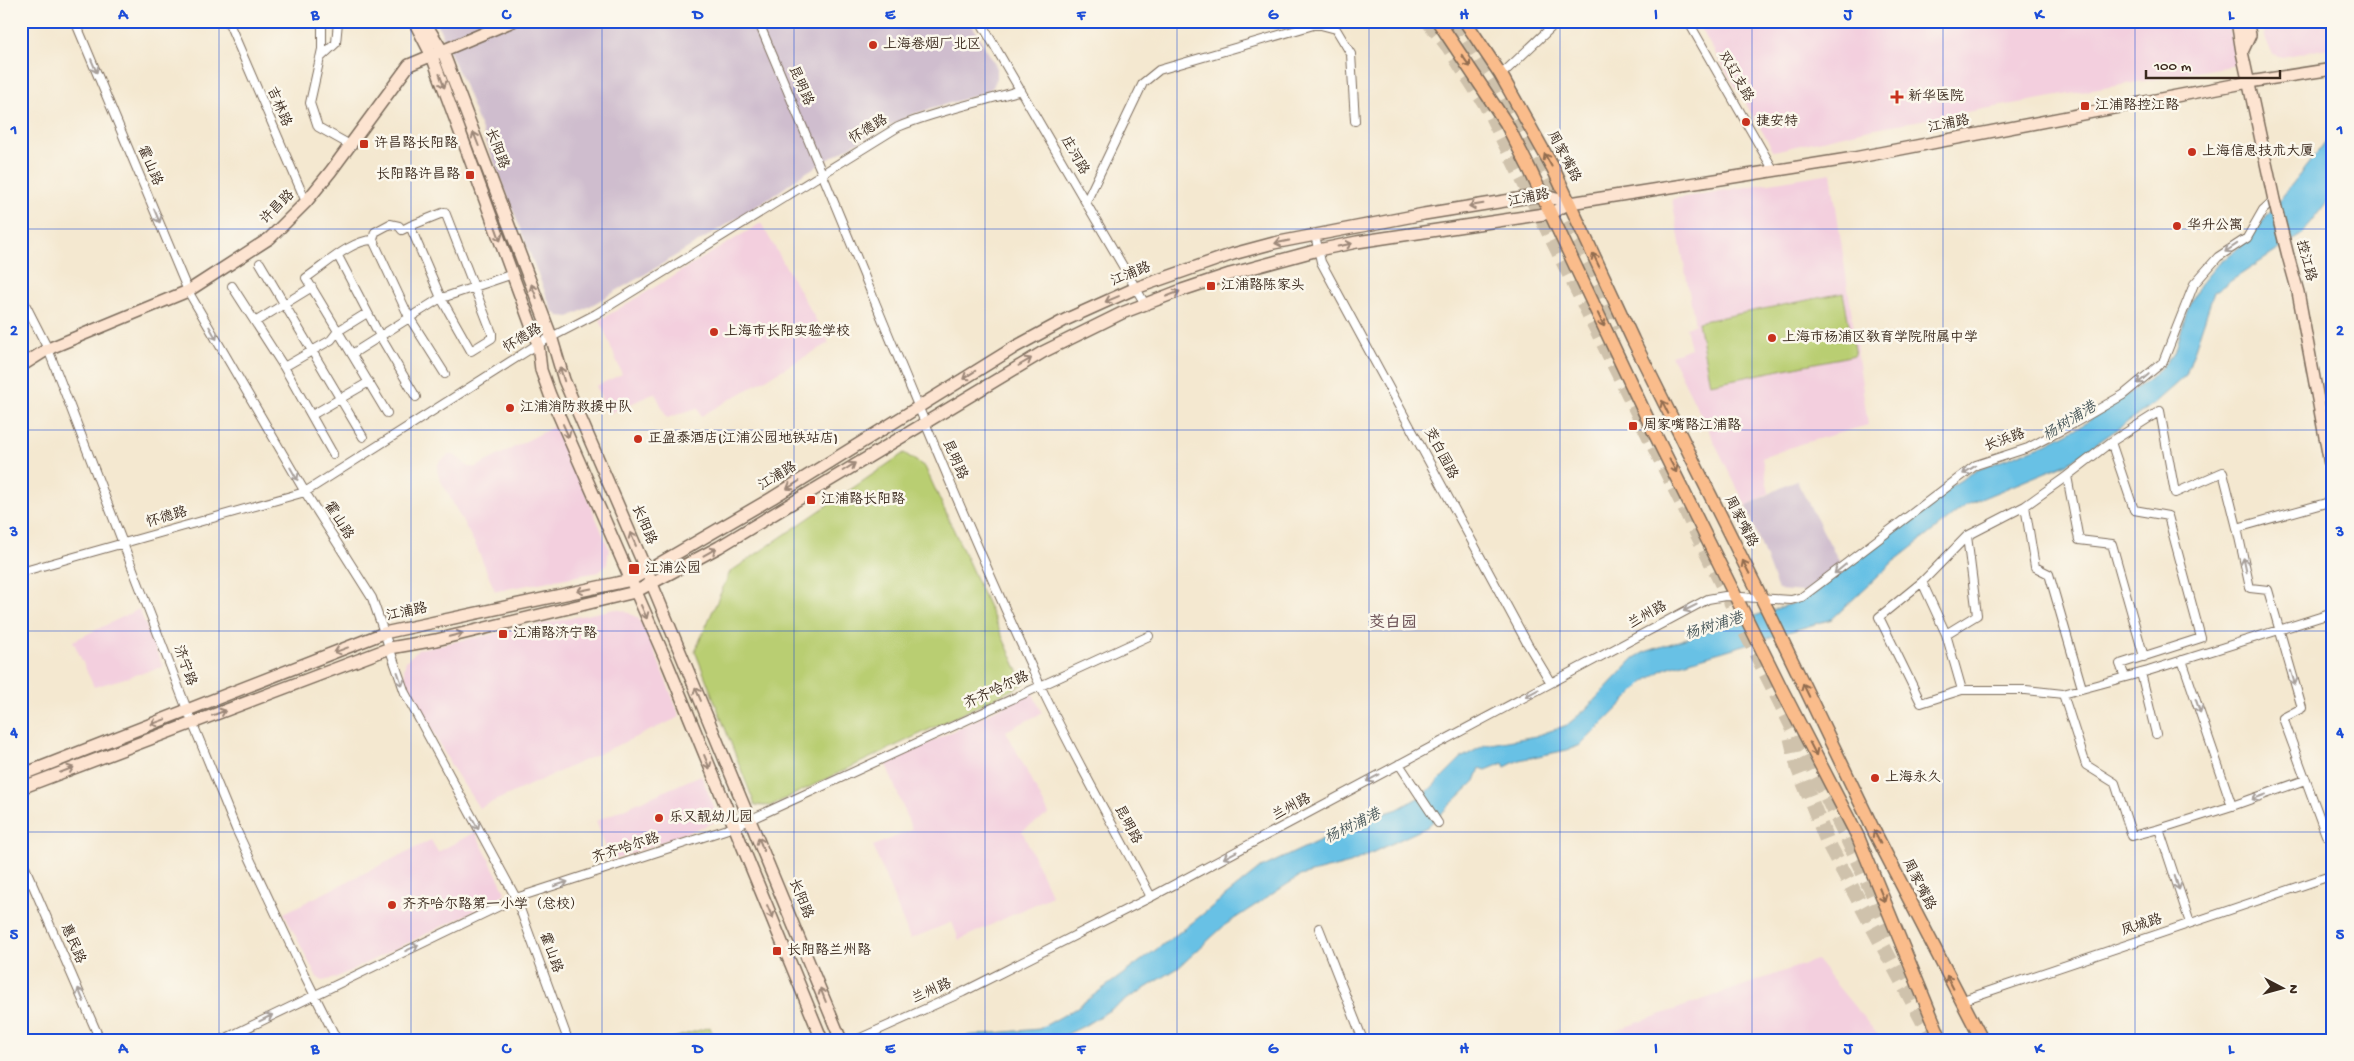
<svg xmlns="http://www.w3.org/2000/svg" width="2354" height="1061" font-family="'Gochi Hand','LXGW WenKai TC',sans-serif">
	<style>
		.built { fill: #f3cfde }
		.industrial { fill: #cfbdce }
		.green { fill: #b9ce72; stroke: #7a7c48 }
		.water { fill: #68c1e5; stroke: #527682 }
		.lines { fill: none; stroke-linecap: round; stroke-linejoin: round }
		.highway-tunnel { stroke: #cfc2ac; stroke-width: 15; stroke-dasharray: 15 8; stroke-linecap: butt }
		.street-casing { stroke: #7c6c5c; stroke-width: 10 }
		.secondary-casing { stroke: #7c6c5c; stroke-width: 14 }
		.primary-casing { stroke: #7c6c5c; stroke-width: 15 }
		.street { stroke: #fff; stroke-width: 8 }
		.secondary { stroke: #fde4d1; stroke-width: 11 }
		.primary { stroke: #fabc8b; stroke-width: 12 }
		.secondary-bridge-casing { stroke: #7c6c5c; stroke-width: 14; stroke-linecap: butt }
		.secondary-bridge { stroke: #fde4d1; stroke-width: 11 }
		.oneway { stroke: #916c4f }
		.oneway2 { stroke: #a79f9a }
		.oneway3 { stroke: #9c8778 }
		.grid { fill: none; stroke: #1d4ed8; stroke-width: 1; stroke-opacity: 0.55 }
		.poi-dot { fill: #c8321e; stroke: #fbf7ec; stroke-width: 2 }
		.labels { text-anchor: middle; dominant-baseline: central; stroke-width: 5; stroke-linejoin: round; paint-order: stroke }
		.poi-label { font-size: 14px; fill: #3b2a1e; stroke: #fbf7ec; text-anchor: start }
		.street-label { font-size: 14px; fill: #3b2a1e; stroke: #fbf7ec }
		.water-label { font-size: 15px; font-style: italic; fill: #48575a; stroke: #fbf7ec }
		.quarter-label { font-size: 16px; font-weight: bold; fill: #71575b; stroke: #fbf7ec }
		.neatline { fill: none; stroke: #1d4ed8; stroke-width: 2 }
		.grid-label { font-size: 16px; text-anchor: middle; font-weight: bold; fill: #1d4ed8 }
	</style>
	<rect width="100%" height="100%" fill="#fbf7ec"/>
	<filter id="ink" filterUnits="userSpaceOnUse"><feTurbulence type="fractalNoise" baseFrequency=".02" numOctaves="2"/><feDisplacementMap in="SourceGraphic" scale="10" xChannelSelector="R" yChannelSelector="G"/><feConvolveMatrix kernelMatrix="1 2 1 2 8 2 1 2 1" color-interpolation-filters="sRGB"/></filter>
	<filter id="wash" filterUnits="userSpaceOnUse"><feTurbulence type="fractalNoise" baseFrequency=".0096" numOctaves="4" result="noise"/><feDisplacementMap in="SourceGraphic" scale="20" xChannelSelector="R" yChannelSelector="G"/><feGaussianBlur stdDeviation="1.12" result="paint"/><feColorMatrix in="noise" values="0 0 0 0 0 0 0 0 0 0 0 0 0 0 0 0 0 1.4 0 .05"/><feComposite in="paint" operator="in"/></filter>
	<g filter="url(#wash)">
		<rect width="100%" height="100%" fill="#f4e8d0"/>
		<path class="built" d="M1696,21H2228L2236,65L1870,129L1774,151Z
			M2262,21H2333V47L2282,57L2273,54L2266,41Z
			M1831,173L1868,425L1800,444L1762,458L1769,493L1746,506L1671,355L1691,348L1686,328L1695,324L1672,199Z
			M761,223L829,343L701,416L697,408L667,418L655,393L608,414L596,386L622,374L600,320Z
			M557,425L609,549L607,564L599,572L495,591L476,546L439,477L437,470L439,462L449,455H454L469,467H476Z
			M139,609L163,667L94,687L73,641Z
			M615,609L625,611L638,618L647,632L680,717L479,808L452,767L406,681L404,669L406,661L419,649Z
			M1032,692L1042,713L1006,731L1049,814L1022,831L1052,896L959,940L952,922L910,939L873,846L912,830L886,764Z
			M701,775L718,816L713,823L611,861L596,821Z
			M475,832L500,881L505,892L501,898L335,978L322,981L316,976L284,913L431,840L438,852Z
			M1816,960L1882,1040L1591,1039Z"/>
		<path class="industrial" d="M436,21H970L997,68V78L993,87L984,93L913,114L858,142L805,173L770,198L649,272L583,310L569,317L559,316L552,310L463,82Z
			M1796,480L1840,563L1805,592L1778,590L1746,506Z"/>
		<path class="green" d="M1843,293L1855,355L1710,384L1698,322Z
			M904,453L925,467L1024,684L770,806L755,805L695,651L730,572Z
			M710,1027L714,1040H667Z"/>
		<path class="water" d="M2333,132V194L2301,235L2214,292L2186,375L2152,405L2070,462L1966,505L1893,562L1832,619L1666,668L1644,682L1581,745L1567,750L1519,760L1505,767L1503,763L1486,770L1480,768L1475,781L1427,827L1350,863L1300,876L1225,925L1178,968L1084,1026L1055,1040H917L1039,1029L1073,1010L1119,977L1188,926L1259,869L1361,821L1398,809L1425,794L1461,758L1485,745L1536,736L1567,725L1585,710L1634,658L1645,652L1797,602L1837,576L1945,490L1977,470L2046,444L2081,426L2150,379L2175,353L2187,311L2199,286L2215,267L2250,238Z"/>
	</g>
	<g filter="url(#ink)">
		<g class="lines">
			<path class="highway-tunnel" d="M1428,21L1448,46L1486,105L1846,836L1892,935
				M1455,21L1501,90L1621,327
				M1791,738L1798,768L1827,841L1933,1040"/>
			<g class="street-casing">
				<path id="street" d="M75,21L188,291L305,492L372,598L405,693L516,898L568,1040
					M228,21L306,202
					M322,21V49L310,103L318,127L352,146
					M758,21C853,242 938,466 1039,683C1073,756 1114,826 1151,897
					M980,21L1145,304
					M1688,21L1774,171
					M320,58L336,43L338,22
					M1501,75L1558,21
					M1086,202L1143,83L1159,70L1317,24L1336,29L1351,54L1355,121
					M445,212L492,333V338L471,351L441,298L410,226Z
					M410,226L402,230L399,226L390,224L375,232L373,240L409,317L445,374
					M1315,235L1321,262L1527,643L1551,683
					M373,240C351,240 324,266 306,278L387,413
					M338,256L380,336L416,397
					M260,263L363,437
					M232,286L284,367L333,454
					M21,296L48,349L188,712L236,829L304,974L337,1040
					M255,322L312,287
					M352,354L439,299L513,274
					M284,367L331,340L338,331L367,313
					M312,415L369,382
					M2111,442L2134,510L2168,516L2201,638L2120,664L2125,677
					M2067,476L2025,506L2035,567L2049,574L2082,688
					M21,572L305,492L538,344L596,314L898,127C938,110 980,103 1021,90
					M1922,582L1879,617L1921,703L1962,690H2026L2063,694L2148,671L2333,613
					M1946,634L1977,615L1967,536L2025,506
					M2144,657L2112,544L2079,540L2067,476L2111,442L2160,411L2175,493L2223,472L2237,528
					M2182,660L2232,806
					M2141,673L2156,734
					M1962,690L1946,634L1922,582L1967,536
					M2063,694L2086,765L2115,783L2132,836L2159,829
					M1399,764L1438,823
					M2326,835L2283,718L2302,708L2268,590L2250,588L2237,528L2333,501
					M21,858L100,1040
					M21,886L32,882
					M2190,923L2159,829L2232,806L2305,780
					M1319,928L1363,1040
					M1960,1001L2333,875
					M222,1040L516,898L734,827L1149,636
					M856,1040L963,992L1151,897L1708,599L1725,596L1791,600L1802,597L1976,465L2028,448L2071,425L2123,395L2163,362L2194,284L2218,257L2247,238L2263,210L2274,200"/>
			</g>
			<g class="secondary-casing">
				<path id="secondary" d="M414,21L432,56L538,344L541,370L550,395L668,665L822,1040
					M424,21L443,52L551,336L564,380L652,584L841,1040
					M2237,21L2242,52L2274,200
					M2242,52L2250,35L2247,21
					M2288,256L2298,292L2333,480
					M21,366L48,349L188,291L270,238L306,202L331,171L409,65L513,21
					M21,775L384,633L631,580L772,498L1015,347L1065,320L1136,288L1233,254L1274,243L1424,214L1542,195L1570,203
					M21,788L390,648L436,640L635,592L719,547L1043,352L1122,313L1182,290L1230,274L1318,250L1357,242L1551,213L1570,203L1854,158L2249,82L2333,69"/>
			</g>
			<g class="primary-casing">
				<path id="primary" d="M1438,21L1506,123L1530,170L1649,422L1782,690L1858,837L1941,1040
					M1465,21L1501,75L1553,168L1633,340L1768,611L1874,831L1982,1040"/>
			</g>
			<use href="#street" class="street"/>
			<use href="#secondary" class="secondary"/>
			<use href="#primary" class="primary"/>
			<g class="secondary-bridge-casing">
				<path id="secondary-bridge" d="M2274,200L2288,256"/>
			</g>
			<use href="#secondary-bridge" class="secondary-bridge"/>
		</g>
		<defs><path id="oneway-shaft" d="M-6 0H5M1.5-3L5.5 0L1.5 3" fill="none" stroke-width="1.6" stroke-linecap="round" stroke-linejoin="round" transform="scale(1.25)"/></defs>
		<g class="oneway">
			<use href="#oneway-shaft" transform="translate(1466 61) rotate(55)"/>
			<use href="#oneway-shaft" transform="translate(1548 160) rotate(-119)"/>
			<use href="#oneway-shaft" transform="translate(1596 260) rotate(-115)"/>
			<use href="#oneway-shaft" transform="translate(1601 320) rotate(65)"/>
			<use href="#oneway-shaft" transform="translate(1665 407) rotate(-116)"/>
			<use href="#oneway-shaft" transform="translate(1673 466) rotate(62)"/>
			<use href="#oneway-shaft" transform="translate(1746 567) rotate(-117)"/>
			<use href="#oneway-shaft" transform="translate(1806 690) rotate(-116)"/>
			<use href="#oneway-shaft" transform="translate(1813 749) rotate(63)"/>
			<use href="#oneway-shaft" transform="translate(1877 837) rotate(-117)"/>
			<use href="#oneway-shaft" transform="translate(1882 895) rotate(68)"/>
			<use href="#oneway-shaft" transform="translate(1950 982) rotate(-117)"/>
		</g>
		<g class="oneway2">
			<use href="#oneway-shaft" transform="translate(94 66) rotate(67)"/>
			<use href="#oneway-shaft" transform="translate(157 216) rotate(67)"/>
			<use href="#oneway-shaft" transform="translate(2231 248) rotate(146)"/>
			<use href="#oneway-shaft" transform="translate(213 333) rotate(60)"/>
			<use href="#oneway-shaft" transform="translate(2143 379) rotate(140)"/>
			<use href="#oneway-shaft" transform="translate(1969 470) rotate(147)"/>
			<use href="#oneway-shaft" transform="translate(294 474) rotate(60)"/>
			<use href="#oneway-shaft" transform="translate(2245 565) rotate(-102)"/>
			<use href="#oneway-shaft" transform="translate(1840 569) rotate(141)"/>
			<use href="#oneway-shaft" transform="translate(1690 608) rotate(154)"/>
			<use href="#oneway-shaft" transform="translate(2293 678) rotate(73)"/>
			<use href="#oneway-shaft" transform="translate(400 679) rotate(71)"/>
			<use href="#oneway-shaft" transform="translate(1532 693) rotate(152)"/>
			<use href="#oneway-shaft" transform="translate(2198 706) rotate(71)"/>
			<use href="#oneway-shaft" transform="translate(1373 778) rotate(152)"/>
			<use href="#oneway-shaft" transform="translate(2259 797) rotate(160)"/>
			<use href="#oneway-shaft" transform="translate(475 823) rotate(62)"/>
			<use href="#oneway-shaft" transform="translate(1230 855) rotate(152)"/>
			<use href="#oneway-shaft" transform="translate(2177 883) rotate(72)"/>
			<use href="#oneway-shaft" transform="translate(561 884) rotate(-18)"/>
			<use href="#oneway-shaft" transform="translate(412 948) rotate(-25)"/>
			<use href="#oneway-shaft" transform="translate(81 995) rotate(-113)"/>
			<use href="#oneway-shaft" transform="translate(266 1018) rotate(-26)"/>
		</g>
		<g class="oneway3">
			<use href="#oneway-shaft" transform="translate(442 81) rotate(70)"/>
			<use href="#oneway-shaft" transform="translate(476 139) rotate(-111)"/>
			<use href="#oneway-shaft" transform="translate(1476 205) rotate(171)"/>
			<use href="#oneway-shaft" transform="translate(498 234) rotate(70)"/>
			<use href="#oneway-shaft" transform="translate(1282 242) rotate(168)"/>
			<use href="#oneway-shaft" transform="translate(1345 245) rotate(-12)"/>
			<use href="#oneway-shaft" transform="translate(534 291) rotate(-111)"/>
			<use href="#oneway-shaft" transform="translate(1173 294) rotate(-21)"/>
			<use href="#oneway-shaft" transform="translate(1112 299) rotate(157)"/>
			<use href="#oneway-shaft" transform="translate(1025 362) rotate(-30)"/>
			<use href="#oneway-shaft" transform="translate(562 374) rotate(-107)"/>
			<use href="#oneway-shaft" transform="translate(969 375) rotate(147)"/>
			<use href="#oneway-shaft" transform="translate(566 431) rotate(66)"/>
			<use href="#oneway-shaft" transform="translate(849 467) rotate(-32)"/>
			<use href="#oneway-shaft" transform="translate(793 485) rotate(148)"/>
			<use href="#oneway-shaft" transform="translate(633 539) rotate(-113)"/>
			<use href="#oneway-shaft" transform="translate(710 552) rotate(-29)"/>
			<use href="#oneway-shaft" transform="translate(584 590) rotate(168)"/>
			<use href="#oneway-shaft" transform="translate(644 612) rotate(66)"/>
			<use href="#oneway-shaft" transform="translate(456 635) rotate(-14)"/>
			<use href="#oneway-shaft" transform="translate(341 650) rotate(160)"/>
			<use href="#oneway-shaft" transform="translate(698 694) rotate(-113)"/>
			<use href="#oneway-shaft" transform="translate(219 713) rotate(-21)"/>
			<use href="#oneway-shaft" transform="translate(158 722) rotate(160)"/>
			<use href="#oneway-shaft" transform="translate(707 762) rotate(68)"/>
			<use href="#oneway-shaft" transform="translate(67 770) rotate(-21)"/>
			<use href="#oneway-shaft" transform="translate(761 844) rotate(-112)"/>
			<use href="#oneway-shaft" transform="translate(770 912) rotate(67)"/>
			<use href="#oneway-shaft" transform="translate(823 995) rotate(-112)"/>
		</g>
	</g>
	<path class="grid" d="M219,21V1040M411,21V1040M602,21V1040M794,21V1040M985,21V1040M1177,21V1040M1369,21V1040M1560,21V1040M1752,21V1040M1943,21V1040M2135,21V1040M21,229H2333M21,430H2333M21,631H2333M21,832H2333"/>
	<g class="poi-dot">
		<circle cx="873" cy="45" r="5"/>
		<path d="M1894.5 89.5h5v5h5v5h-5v5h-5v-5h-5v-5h5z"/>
		<rect x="2080" y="101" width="10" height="10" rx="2.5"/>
		<circle cx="1746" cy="122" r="5"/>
		<rect x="359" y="139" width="10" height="10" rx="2.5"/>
		<circle cx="2192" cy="152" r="5"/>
		<rect x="465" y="170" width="10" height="10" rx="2.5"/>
		<circle cx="2177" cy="226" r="5"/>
		<rect x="1206" y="281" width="10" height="10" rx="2.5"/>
		<circle cx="714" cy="332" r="5"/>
		<circle cx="1772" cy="338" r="5"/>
		<circle cx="510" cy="408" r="5"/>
		<rect x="1628" y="421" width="10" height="10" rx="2.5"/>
		<circle cx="638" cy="439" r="5"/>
		<rect x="806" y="495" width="10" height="10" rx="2.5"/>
		<rect x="628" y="563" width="12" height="12" rx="2.5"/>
		<rect x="498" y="629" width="10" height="10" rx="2.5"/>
		<circle cx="1875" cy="778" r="5"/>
		<circle cx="659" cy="818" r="5"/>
		<circle cx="392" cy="905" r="5"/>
		<rect x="772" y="946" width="10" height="10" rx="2.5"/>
	</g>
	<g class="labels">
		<g class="poi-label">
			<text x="883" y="45">上海卷烟厂北区</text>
			<text x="1908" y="97">新华医院</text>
			<text x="2095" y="106">江浦路控江路</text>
			<text x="1756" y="122">捷安特</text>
			<text x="374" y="144">许昌路长阳路</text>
			<text x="2202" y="152">上海信息技术大厦</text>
			<text x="460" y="175" text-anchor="end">长阳路许昌路</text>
			<text x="2187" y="226">华升公寓</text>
			<text x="1221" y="286">江浦路陈家头</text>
			<text x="724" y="332">上海市长阳实验学校</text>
			<text x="1782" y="338">上海市杨浦区教育学院附属中学</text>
			<text x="520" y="408">江浦消防救援中队</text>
			<text x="1643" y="426">周家嘴路江浦路</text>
			<text x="648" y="439">正盈泰酒店(江浦公园地铁站店)</text>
			<text x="821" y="500">江浦路长阳路</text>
			<text x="645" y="569">江浦公园</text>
			<text x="513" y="634">江浦路济宁路</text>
			<text x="1885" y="778">上海永久</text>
			<text x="669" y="818">乐又靓幼儿园</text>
			<text x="402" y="905">齐齐哈尔路第一小学（总校）</text>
			<text x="787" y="951">长阳路兰州路</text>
		</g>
		<g class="street-label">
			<text transform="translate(1735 77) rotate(60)">双辽支路</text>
			<text transform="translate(800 86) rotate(67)">昆明路</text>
			<text transform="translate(278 107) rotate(67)">吉林路</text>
			<text transform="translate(1949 125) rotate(-11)">江浦路</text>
			<text transform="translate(869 130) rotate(-31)">怀德路</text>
			<text transform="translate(496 149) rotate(69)">长阳路</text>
			<text transform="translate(1074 156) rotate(60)">庄河路</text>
			<text transform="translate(1563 157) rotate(62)">周家嘴路</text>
			<text transform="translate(149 166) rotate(67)">霍山路</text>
			<text transform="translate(1529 199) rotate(-11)">江浦路</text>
			<text transform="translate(278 208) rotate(-45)">许昌路</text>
			<text transform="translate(2305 261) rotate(75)">控江路</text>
			<text transform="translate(1131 275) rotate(-22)">江浦路</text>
			<text transform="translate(523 339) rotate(-31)">怀德路</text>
			<text transform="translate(2005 441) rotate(-20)">长浜路</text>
			<text transform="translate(1440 454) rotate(62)">茭白园路</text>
			<text transform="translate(954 460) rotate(66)">昆明路</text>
			<text transform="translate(778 477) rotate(-31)">江浦路</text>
			<text transform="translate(167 518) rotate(-16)">怀德路</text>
			<text transform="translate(338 521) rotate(58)">霍山路</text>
			<text transform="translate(1740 522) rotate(63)">周家嘴路</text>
			<text transform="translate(643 525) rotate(67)">长阳路</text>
			<text transform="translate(407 613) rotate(-12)">江浦路</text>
			<text transform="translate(1648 616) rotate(-29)">兰州路</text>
			<text transform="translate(184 666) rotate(70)">济宁路</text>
			<text transform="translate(997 691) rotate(-25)">齐齐哈尔路</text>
			<text transform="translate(1292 808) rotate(-28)">兰州路</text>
			<text transform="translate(1127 825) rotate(62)">昆明路</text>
			<text transform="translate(626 849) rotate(-18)">齐齐哈尔路</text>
			<text transform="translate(1918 885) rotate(63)">周家嘴路</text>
			<text transform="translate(800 899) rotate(68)">长阳路</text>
			<text transform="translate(2142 926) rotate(-18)">凤城路</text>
			<text transform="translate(72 944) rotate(67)">惠民路</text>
			<text transform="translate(550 953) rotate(70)">霍山路</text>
			<text transform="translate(932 992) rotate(-24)">兰州路</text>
		</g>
		<g class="water-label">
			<text transform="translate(2070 422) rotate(-32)">杨树浦港</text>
			<text transform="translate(1714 627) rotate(-17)">杨树浦港</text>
			<text transform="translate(1353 827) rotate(-26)">杨树浦港</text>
		</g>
		<g class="quarter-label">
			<text x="1393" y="624">茭白园</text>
		</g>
	</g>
	<rect width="2354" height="1061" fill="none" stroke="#fbf7ec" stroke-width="55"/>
	<g transform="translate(2282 988) rotate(96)" stroke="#fbf7ec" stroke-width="4" paint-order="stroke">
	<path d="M0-4L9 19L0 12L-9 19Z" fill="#3b2a1e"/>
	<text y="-8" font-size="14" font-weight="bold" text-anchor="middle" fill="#3b2a1e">N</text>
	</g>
	<path d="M2146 70v8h134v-8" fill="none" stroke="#3b2a1e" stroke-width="2.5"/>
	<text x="2154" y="70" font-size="15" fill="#3b2a1e" stroke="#fbf7ec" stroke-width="4" paint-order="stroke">100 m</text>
	<rect x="28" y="28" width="2298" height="1006" class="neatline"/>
	<g class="grid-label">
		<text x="123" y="19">A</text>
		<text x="315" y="19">B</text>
		<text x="506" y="19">C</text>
		<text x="698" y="19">D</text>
		<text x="890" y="19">E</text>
		<text x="1081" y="19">F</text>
		<text x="1273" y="19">G</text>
		<text x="1464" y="19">H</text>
		<text x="1656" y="19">I</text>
		<text x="1848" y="19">J</text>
		<text x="2039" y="19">K</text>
		<text x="2231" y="19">L</text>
		<text x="14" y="134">1</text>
		<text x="2340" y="134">1</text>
		<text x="14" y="335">2</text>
		<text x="2340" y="335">2</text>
		<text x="14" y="536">3</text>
		<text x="2340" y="536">3</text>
		<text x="14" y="737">4</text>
		<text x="2340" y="737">4</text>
		<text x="14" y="939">5</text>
		<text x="2340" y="939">5</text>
		<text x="123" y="1053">A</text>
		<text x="315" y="1053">B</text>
		<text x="506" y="1053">C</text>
		<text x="698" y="1053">D</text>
		<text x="890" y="1053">E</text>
		<text x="1081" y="1053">F</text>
		<text x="1273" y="1053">G</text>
		<text x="1464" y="1053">H</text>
		<text x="1656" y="1053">I</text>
		<text x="1848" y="1053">J</text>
		<text x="2039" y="1053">K</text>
		<text x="2231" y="1053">L</text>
	</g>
</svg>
